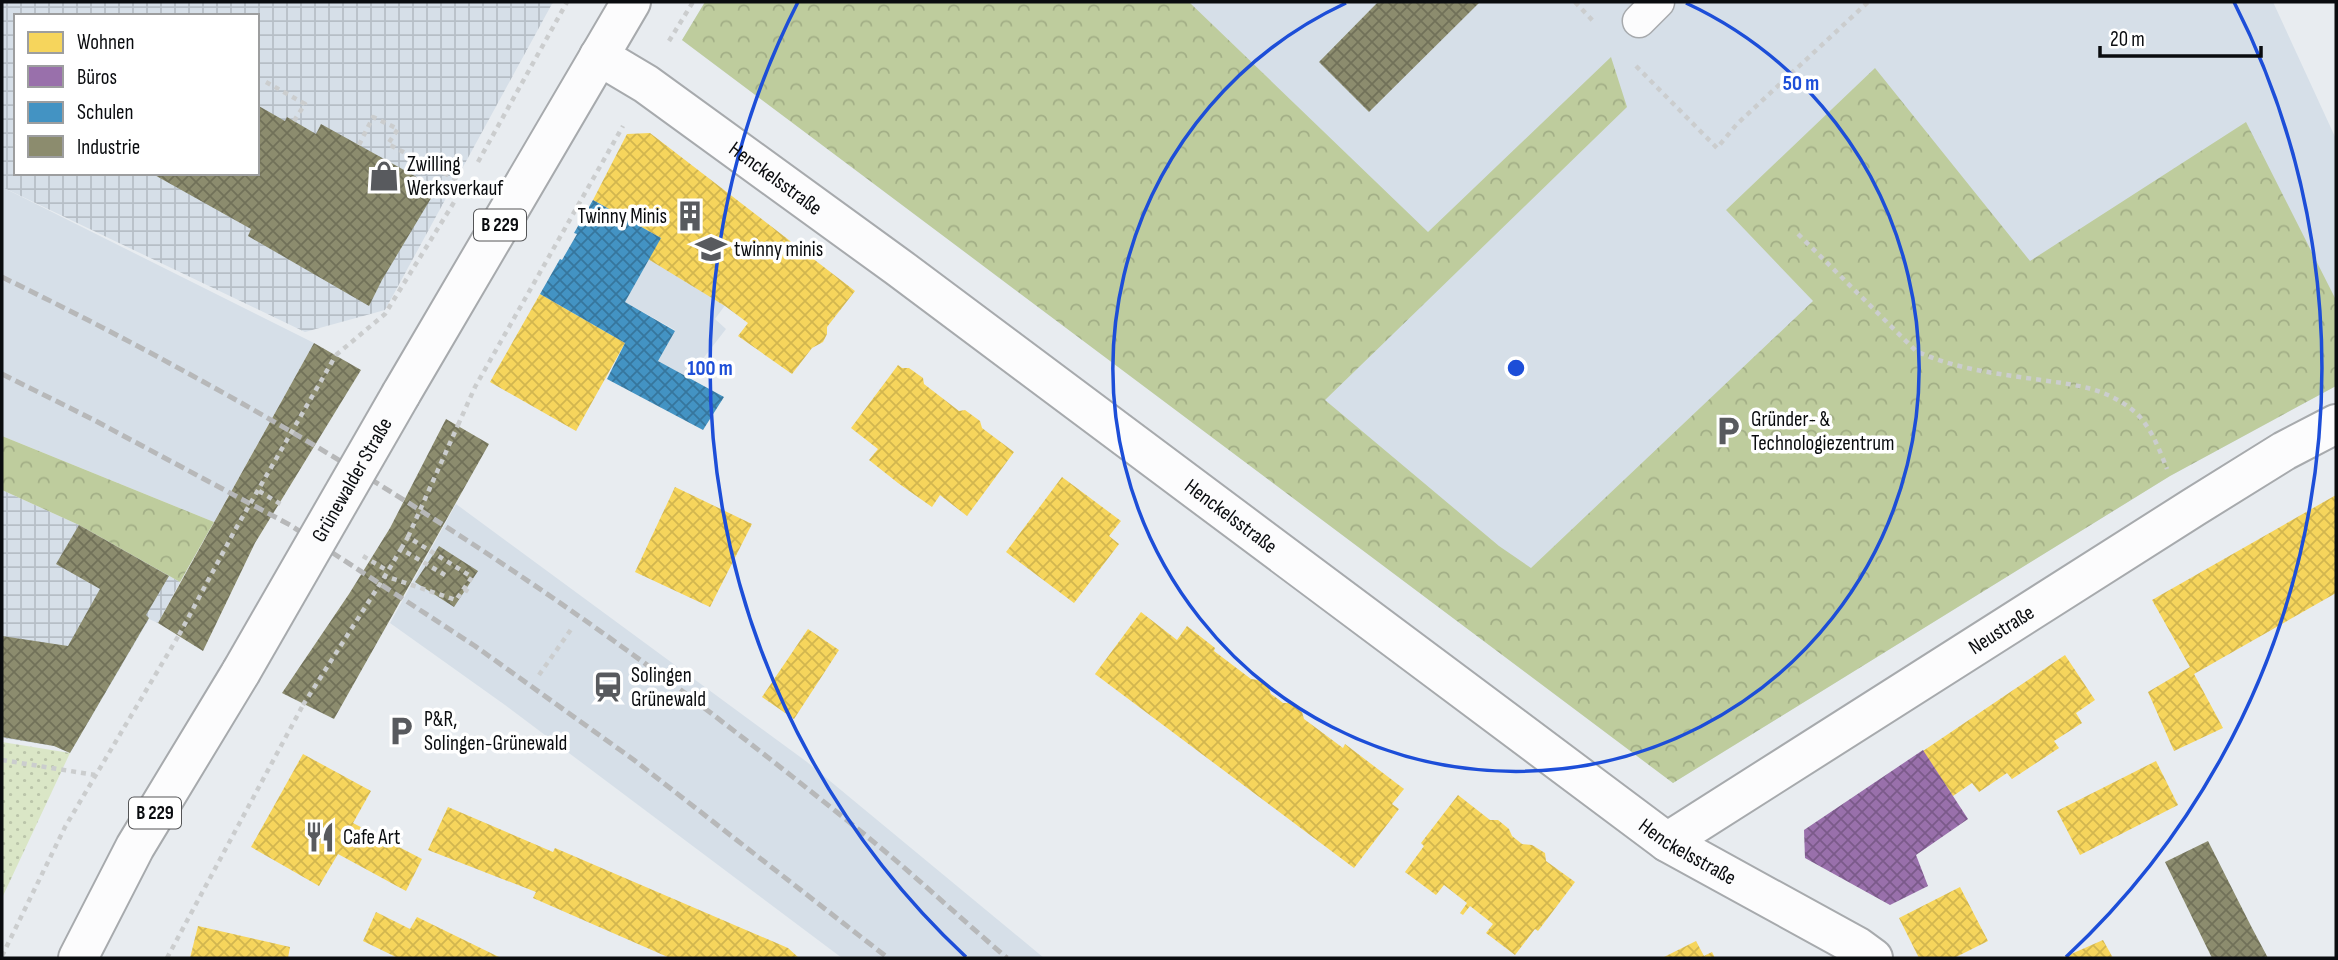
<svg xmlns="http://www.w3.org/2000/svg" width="2338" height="960" font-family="'Sofia Sans Condensed',sans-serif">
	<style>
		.built { fill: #d6dfe8 }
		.industrial { fill: url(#industrial-grid); fill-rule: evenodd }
		.forest { fill: url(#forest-crowns) }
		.park { fill: url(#park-dots) }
		.homes { fill: url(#homes-cross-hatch) }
		.offices { fill: url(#offices-cross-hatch) }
		.schools { fill: url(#schools-cross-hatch) }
		.industry { fill: url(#industry-cross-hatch) }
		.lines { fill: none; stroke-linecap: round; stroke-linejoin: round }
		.service-casing { stroke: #a7aaad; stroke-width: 35 }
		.minor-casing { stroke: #a7aaad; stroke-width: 42 }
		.primary-casing { stroke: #a7aaad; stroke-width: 42 }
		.path { stroke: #cbcdce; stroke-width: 4.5; stroke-dasharray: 5 5; stroke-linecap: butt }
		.service { stroke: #fcfcfd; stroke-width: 32 }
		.minor { stroke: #fcfcfd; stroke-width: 38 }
		.primary { stroke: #fcfcfd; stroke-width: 38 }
		.rail { stroke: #b7b8b9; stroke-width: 5; stroke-dasharray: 10 5; stroke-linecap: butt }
		.primary-bridge-casing { stroke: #a7aaad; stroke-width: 42; stroke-linecap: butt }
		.path-bridge { stroke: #cbcdce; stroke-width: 4.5; stroke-dasharray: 5 5; stroke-linecap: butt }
		.primary-bridge { stroke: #fcfcfd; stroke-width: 38 }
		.ring { fill: none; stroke: #1d4ed8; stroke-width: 3.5 }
		.labels { text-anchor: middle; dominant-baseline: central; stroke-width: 7; stroke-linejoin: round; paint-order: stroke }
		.shield { fill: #fff; stroke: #545557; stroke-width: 2 }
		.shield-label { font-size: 19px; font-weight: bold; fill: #0a0c0f }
		.poi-label { font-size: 21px; fill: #0a0c0f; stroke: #fff; text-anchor: start }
		.street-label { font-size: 21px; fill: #0a0c0f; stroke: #fff }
		.centre { fill: #1d4ed8; stroke: #fff; stroke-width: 3.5 }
		.ring-label { font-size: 21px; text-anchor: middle; font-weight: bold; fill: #1d4ed8; stroke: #fff; stroke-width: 7; stroke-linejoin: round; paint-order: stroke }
	</style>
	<defs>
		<pattern id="industrial-grid" width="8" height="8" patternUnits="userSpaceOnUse" patternTransform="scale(1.75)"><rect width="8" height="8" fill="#d6dfe8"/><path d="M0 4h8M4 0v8" fill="none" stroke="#b6bec6"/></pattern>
		<pattern id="forest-crowns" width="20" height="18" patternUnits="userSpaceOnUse" patternTransform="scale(1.75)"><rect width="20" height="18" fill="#becc9d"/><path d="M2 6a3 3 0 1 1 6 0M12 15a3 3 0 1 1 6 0" fill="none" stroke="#a2ae86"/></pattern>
		<pattern id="park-dots" width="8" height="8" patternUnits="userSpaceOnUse" patternTransform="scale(1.75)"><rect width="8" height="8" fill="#dae6c6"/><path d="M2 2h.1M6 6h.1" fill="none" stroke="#bac4a9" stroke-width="1.8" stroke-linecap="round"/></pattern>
		<pattern id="homes-cross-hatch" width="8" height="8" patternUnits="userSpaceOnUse" patternTransform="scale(1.75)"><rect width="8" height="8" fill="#f6d55c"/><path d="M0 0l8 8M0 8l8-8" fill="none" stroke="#d2b64f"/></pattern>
		<pattern id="offices-cross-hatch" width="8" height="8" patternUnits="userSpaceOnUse" patternTransform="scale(1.75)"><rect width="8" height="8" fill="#9970ab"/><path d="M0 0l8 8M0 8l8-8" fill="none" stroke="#7b5a8a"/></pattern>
		<pattern id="schools-cross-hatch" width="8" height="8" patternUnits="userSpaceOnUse" patternTransform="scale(1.75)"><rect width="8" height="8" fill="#4393c3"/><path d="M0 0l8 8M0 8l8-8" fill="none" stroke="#36769d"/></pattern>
		<pattern id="industry-cross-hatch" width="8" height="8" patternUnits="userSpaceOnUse" patternTransform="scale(1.75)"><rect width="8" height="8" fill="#8c8c6e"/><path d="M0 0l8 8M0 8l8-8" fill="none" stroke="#717159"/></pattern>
	</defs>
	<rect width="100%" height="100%" fill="#e8ecf0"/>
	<path class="built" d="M705,2H2273L2336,139V386L2170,476L1673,783L682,40Z
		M627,134L778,233L715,319L726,329L688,378L658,361L675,330L625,302Z
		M2,187L314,343L214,522L2,436Z
		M456,504L807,762L1044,958H842L505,705L390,623Z"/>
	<path class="industrial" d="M2,2H553L385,310L305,332L2,187ZM16,16H257V173H16Z
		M2,490L79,525L180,582L158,623L149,619L70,753L54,746L2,738Z"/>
	<path class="forest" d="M705,2H1189L1428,232L1611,57L1627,107L1325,400L1499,546L1531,568L1813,301L1726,210L1875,68L2030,261L2246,122L2336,300V386L2170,476L1673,783L682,40Z
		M2,436L214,522L180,582L79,525L2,490Z"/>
	<path class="park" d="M2,742L70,753L2,898Z"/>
	<path class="homes" d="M650,133L855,291L827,327V334L823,342L812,348L792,374L738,336L748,323L725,306L648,259L661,238L593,200L627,134Z
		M540,294L625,343L576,431L490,382Z
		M898,365L902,368H909L923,378L924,384L959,411L965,410L980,421L982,428L1014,452L967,516L940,495L932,507L898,483L869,460L878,449L851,428Z
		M1062,477L1121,521L1109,536L1119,544L1074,603L1006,552Z
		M675,487L752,524L710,607L635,572Z
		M2336,495V593L2194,674L2223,728L2174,751L2148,692L2190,667L2152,600Z
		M1141,612L1177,640L1187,626L1215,648L1214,651L1251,679L1258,680L1268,687L1271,694L1278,699L1283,703H1289L1302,712L1304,719L1343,748L1345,744L1404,789L1392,804L1399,809L1354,868L1095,674Z
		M808,629L839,650L794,719L762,697Z
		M2065,655L2095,700L2076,713L2082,723L2054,741L2059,748L2012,779L2007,773L1979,792L1972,783L1953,796L1923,751Z
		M303,754L371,791L353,823L422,859L406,891L338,854L319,886L251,847Z
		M2156,761L2178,805L2080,855L2057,811Z
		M1458,795L1490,820H1498L1509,829L1512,836L1522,844L1532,845L1545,853L1546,861L1575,882L1538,931L1535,929L1515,955L1486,933L1493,924L1470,906L1463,915L1460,913L1467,903L1444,885L1436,895L1405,872L1424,846L1421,843Z
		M448,807L553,852L555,848L788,948L799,958H670L533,898L536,892L428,850Z
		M1960,887L1988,941L1954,958H1919L1899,918Z
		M376,912L410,929L417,917L501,958H398L363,941Z
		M198,926L290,947L288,958H190Z
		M2103,940L2113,958H2062Z
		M1696,941L1704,956L1712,952L1715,958H1662Z"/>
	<path class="offices" d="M1923,750L1968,819L1916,855L1928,886L1890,905L1805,858L1804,830Z"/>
	<path class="schools" d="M593,200L661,238L625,302L675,331L658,361L724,397L703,430L607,379L625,343L540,294L560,259L562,260L577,234L574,233Z"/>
	<path class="industry" d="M1378,2H1480L1369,112L1319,62Z
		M257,105L285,121L287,117L316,134L321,124L431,185L436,190L382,280L369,306L248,236L251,229L151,173H257Z
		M314,343L361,370L255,543L203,651L158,623Z
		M446,419L489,444L334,719L282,693L349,594L390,528Z
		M79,525L169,576L146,615L149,618L70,753L54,746L2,737V636L68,646L100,589L56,564Z
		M439,546L478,571L454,607L415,582Z
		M2208,841L2252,928L2268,958H2212L2165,862Z"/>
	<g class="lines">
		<g class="service-casing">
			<path id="service" d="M1639,21L1658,2"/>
		</g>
		<g class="minor-casing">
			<g id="minor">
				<path id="s1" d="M599,56L646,84L898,267L1667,842L1858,947L1873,958"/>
				<path id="s2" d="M1667,842L2194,507L2284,451L2336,424"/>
			</g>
		</g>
		<g class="primary-casing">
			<path id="primary" d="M401,394L631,2
				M78,958L135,847L241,672"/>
		</g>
		<path class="path" d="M1575,2L1594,22
			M669,41L693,2
			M1636,66L1717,148L1737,124L1868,2
			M266,82L305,104L294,121
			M359,145L373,117L398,129L388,144L465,184L464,186
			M478,162L567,2
			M1798,234L1916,351C1955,369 1998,374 2041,380C2076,385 2108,388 2136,413C2151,427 2160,451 2167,469
			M336,355L385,314L456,199
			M458,425L475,387L623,126
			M259,491L282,505
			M401,549L408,537L472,577L456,600L385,576L401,549L445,575
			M363,556L388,571
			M464,589L472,594
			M539,675L572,628
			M2,760L95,775
			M2,956L65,827L179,635
			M167,958L303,705"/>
		<use href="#service" class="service"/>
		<use href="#minor" class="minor"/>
		<use href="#primary" class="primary"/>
		<path class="rail" d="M2,277C240,393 474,534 686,694C744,738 802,784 859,830C910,871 958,916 1007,958
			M2,374L92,419L290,525L475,646L634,760L888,958"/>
		<g class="primary-bridge-casing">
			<g id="primary-bridge">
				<path id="s3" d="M241,672L401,394"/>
			</g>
		</g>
		<path class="path-bridge" d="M408,537L458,425
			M179,635L235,530L336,355
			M303,705L385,576"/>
		<use href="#primary-bridge" class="primary-bridge"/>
	</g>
	<g class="ring">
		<path d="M1686 3A403 403 0 1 1 1346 3"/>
		<path d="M966 957A806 806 0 0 1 798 2M2234 2A806 806 0 0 1 2066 957"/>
	</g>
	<defs>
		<g id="shop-bare" transform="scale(2.415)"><path d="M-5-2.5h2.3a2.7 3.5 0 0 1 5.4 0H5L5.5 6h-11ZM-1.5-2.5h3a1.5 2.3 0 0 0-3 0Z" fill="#585a5e" stroke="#fff" stroke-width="2.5" paint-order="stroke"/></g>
		<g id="building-bare" transform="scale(2.415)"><path d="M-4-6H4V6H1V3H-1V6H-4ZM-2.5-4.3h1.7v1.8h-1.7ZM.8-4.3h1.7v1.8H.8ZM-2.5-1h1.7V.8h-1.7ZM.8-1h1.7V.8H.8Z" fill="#585a5e" stroke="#fff" stroke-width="2.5" paint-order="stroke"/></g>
		<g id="school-bare" transform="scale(2.415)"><path d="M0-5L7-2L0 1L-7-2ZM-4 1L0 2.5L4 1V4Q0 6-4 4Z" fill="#585a5e" stroke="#fff" stroke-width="2.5" paint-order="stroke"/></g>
		<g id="parking-bare" transform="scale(2.415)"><path d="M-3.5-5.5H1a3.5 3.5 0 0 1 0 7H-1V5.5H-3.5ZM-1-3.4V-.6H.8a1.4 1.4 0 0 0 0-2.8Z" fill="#585a5e" stroke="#fff" stroke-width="2.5" paint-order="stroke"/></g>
		<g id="station-bare" transform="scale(2.415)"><path d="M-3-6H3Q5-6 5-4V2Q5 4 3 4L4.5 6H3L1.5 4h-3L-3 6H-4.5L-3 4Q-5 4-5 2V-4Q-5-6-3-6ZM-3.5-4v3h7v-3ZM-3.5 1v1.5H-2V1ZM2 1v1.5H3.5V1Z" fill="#585a5e" stroke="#fff" stroke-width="2.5" paint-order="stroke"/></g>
		<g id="restaurant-bare" transform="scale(2.415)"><path d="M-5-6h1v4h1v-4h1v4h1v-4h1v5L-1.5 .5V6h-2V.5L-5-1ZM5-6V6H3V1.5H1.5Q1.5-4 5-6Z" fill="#585a5e" stroke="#fff" stroke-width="2.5" paint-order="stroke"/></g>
	</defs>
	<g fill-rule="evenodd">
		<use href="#shop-bare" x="384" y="176"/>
		<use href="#building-bare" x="690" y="216"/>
		<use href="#school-bare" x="711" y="249"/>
		<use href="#parking-bare" x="1728" y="431"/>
		<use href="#station-bare" x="608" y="687"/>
		<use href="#parking-bare" x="401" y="731"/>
		<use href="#restaurant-bare" x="320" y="837"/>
	</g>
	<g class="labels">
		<g class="shield">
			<rect x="474" y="209.5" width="52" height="31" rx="5"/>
			<rect x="129" y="797.5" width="52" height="31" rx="5"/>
		</g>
		<g class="shield-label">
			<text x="500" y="225">B 229</text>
			<text x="155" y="813">B 229</text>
		</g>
		<g class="poi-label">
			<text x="407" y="164">Zwilling<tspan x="407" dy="24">Werksverkauf</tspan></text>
			<text x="667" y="216" text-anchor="end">Twinny Minis</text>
			<text x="734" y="249">twinny minis</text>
			<text x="1751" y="419">Gründer- &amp;<tspan x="1751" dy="24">Technologiezentrum</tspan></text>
			<text x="631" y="675">Solingen<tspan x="631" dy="24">Grünewald</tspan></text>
			<text x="424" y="719">P&amp;R,<tspan x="424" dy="24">Solingen-Grünewald</tspan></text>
			<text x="343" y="837">Cafe Art</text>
		</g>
		<g class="street-label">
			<text stroke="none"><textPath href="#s1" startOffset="215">Henckelsstraße</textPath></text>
			<text stroke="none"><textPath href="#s3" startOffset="222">Grünewalder Straße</textPath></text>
			<text stroke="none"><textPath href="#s1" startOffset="782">Henckelsstraße</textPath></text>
			<text stroke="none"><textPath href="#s2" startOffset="396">Neustraße</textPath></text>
			<text stroke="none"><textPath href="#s1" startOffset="1349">Henckelsstraße</textPath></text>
		</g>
	</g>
	<circle cx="1516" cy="368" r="10" class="centre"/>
	<g class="ring-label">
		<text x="1801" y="90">50 m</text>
		<text x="710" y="375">100 m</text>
	</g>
	<rect width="2338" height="960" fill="none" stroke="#0a0c0f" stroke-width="7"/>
	<rect x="14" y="14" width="245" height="161" fill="#ffffff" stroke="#9d9e9f" stroke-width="2"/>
	<rect x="28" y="32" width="35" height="21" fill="#f6d55c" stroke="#9d9e9f" stroke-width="2"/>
	<text x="77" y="49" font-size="21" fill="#0a0c0f">Wohnen</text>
	<rect x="28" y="66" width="35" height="21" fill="#9970ab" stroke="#9d9e9f" stroke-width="2"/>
	<text x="77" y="84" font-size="21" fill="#0a0c0f">Büros</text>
	<rect x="28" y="102" width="35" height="21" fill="#4393c3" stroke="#9d9e9f" stroke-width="2"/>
	<text x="77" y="119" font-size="21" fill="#0a0c0f">Schulen</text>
	<rect x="28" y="136" width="35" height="21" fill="#8c8c6e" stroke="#9d9e9f" stroke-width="2"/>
	<text x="77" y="154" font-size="21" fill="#0a0c0f">Industrie</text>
	<path d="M2100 46v10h161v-10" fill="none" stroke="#0a0c0f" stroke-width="3.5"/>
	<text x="2110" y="46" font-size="21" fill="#0a0c0f" stroke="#ffffff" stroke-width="5" paint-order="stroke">20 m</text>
</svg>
